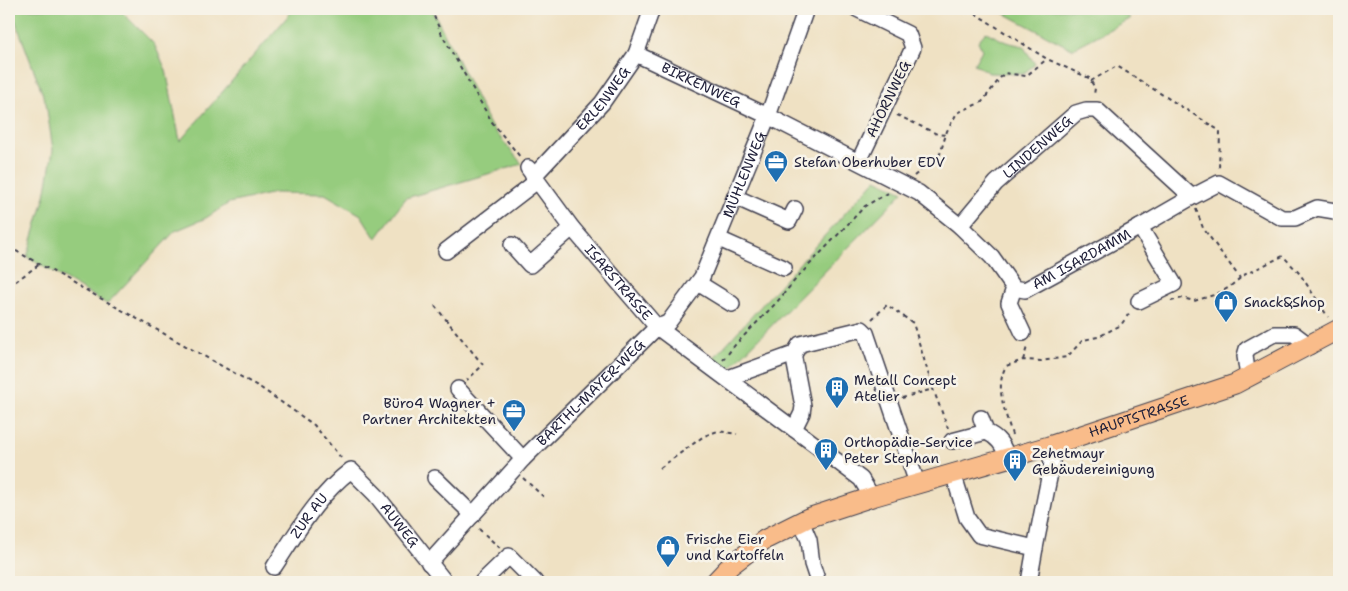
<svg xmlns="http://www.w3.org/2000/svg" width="1348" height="591" font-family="'Shantell Sans',sans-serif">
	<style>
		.green { fill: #96cc7e; stroke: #5c775c }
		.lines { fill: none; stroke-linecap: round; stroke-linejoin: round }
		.minor-casing { stroke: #413f4f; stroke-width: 18 }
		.major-casing { stroke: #413f4f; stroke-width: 21 }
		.path { stroke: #413f4f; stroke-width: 2; stroke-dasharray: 4 4; stroke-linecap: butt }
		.minor { stroke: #fff; stroke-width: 15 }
		.major { stroke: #f9bc8a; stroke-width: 19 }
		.labels { text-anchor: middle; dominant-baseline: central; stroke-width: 5; stroke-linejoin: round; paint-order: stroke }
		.street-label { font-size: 14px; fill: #22223b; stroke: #f7f3e8 }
		.poi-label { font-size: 14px; fill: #22223b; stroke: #f7f3e8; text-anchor: start }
	</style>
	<rect width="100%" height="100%" fill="#f7f3e8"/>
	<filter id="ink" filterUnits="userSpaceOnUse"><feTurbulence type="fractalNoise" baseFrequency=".02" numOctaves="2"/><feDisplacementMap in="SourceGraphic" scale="10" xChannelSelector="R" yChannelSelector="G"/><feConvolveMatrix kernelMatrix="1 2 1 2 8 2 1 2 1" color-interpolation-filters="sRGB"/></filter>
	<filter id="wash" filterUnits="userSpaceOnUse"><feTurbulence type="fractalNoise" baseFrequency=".0096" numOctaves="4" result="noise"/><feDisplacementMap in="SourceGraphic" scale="20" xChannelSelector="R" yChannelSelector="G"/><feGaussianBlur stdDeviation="1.12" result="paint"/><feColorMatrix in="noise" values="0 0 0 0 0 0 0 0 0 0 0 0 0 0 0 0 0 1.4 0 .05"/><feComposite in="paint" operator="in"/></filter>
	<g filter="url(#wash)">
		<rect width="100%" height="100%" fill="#efe1c3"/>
		<path class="green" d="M11,9H119L154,44L166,70L180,141L294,9H432L490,125L522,164L406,198L376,239L361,215L325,194L275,193L229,203L206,218L175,231L107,304L27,257L45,196L53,150L46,103Z
			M996,9H1112L1131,18L1072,49Z
			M986,32L1006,42L1023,46L1035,64L1023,74L989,73L974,64L982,50L978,41Z
			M876,179L903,192L727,371L712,360Z"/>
	</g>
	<g filter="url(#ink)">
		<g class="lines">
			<g class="minor-casing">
				<g id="minor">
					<path d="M857,9L908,34L913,48L859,161"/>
					<path id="s1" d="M636,54L768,116L919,193L960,226L992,257L1014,288L1025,290L1140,227L1192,197L1219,183L1282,218H1295L1317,208L1335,211L1339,214"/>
					<path id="s2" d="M528,168L572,228L657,327L861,479L872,497"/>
					<path id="s3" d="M533,177L602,103L636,54L652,9"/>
					<path d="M735,197L789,221L795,209"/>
					<path id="s4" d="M960,226L996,183L1076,113L1086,110H1097L1192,197"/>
					<path d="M719,239L784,268"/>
					<path d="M512,245L530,265L572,228"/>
					<path d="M446,251L537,181"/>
					<path d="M698,283L732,304"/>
					<path d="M1014,288L1009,303L1023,333"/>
					<path d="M1139,301L1174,284L1140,227"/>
					<path d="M1248,377L1245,356L1247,349L1274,334H1294L1310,346"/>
					<path d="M728,378L794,354"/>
					<path d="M458,389L523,459"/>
					<path d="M981,418L986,432C998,437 1003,445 1007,457"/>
					<path d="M794,429L802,413L803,406L794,359V354L800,344L862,329L866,333L917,483"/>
					<path d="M952,441L986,432"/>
					<path d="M953,473L967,518L979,535L1035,548"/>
					<path d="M435,478L473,515"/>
					<path d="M801,521L809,540L812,564L818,582"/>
					<path id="s5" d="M429,563L523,459L657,327L668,323L702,277L768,116L806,9"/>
					<path id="s6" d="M274,567C297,532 318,495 351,470L376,495L445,582"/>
					<path d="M482,582L509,556L535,582"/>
					<path d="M1029,582L1035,548L1052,463L1049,446"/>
				</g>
			</g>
			<g class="major-casing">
				<g id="major">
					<path id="s7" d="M715,582L730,566L764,540L808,518L872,497L1049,446L1235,384L1339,329"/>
				</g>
			</g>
			<path class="path" d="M431,9L442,35L492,122L521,158
				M968,9L1047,59L1089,78L1095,88L1094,95
				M1091,81L1117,66L1220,131L1219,171
				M897,115L937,134L946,135
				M914,176L940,154L947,131L957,113L982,102L1004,73L1026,76L1047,59
				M1196,209L1203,228L1240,278
				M9,247L261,388L314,425L342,459
				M9,286L40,264
				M1171,301L1183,298L1194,301L1217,294L1228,288L1244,275L1283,256L1300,274L1328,317
				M435,306L483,365L467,380
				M872,319L887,305L913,323L933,389L948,428
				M723,360L735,345L777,302L796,279L865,206L890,192
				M1023,360L1027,347
				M902,398L933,389
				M1012,435C1006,413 994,388 1006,366L1023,360L1041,361L1067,357L1083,340L1098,337L1121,325L1130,312
				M660,468L704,436L718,431L737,434
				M523,478L545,498
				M479,529L500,548
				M1126,576L1138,582
				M263,582L267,577"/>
			<use href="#minor" class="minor"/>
			<use href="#major" class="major"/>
		</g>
	</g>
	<defs>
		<g id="office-pin" transform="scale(1.25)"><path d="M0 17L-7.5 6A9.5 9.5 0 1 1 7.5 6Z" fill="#1f6fb2" stroke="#f7f3e8"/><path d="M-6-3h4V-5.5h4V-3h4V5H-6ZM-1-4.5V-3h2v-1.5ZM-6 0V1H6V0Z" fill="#fff"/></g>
		<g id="shop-pin" transform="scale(1.25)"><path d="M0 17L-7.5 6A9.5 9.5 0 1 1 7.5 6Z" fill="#1f6fb2" stroke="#f7f3e8"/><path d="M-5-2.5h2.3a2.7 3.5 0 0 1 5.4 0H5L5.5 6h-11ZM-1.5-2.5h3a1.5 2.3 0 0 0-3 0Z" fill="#fff"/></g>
		<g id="building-pin" transform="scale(1.25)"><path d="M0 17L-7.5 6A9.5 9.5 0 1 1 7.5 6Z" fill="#1f6fb2" stroke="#f7f3e8"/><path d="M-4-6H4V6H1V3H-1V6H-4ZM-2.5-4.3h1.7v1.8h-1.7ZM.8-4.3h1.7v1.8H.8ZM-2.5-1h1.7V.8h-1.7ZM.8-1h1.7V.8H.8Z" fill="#fff"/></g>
	</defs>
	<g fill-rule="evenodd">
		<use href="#office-pin" x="776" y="162"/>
		<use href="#shop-pin" x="1226" y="302"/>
		<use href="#building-pin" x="837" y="388"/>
		<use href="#office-pin" x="514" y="411"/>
		<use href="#building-pin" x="826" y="450"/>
		<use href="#building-pin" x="1015" y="461"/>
		<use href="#shop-pin" x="668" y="547"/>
	</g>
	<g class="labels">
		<g class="street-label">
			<text stroke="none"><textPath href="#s1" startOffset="72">BIRKENWEG</textPath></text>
			<text stroke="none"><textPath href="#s3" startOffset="105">ERLENWEG</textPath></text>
			<text transform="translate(888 99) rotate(-64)">AHORNWEG</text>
			<text stroke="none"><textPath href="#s4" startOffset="111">LINDENWEG</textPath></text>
			<text stroke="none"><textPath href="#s5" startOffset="508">MÜHLENWEG</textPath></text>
			<text stroke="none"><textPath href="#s1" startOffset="526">AM ISARDAMM</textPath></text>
			<text stroke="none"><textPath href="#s2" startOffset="146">ISARSTRASSE</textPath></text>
			<text stroke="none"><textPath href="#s5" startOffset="235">BARTHL-MAYER-WEG</textPath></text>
			<text stroke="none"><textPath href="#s7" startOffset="460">HAUPTSTRASSE</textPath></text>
			<text stroke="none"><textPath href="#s6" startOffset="62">ZUR AU</textPath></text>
			<text stroke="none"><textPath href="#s6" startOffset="198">AUWEG</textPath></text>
		</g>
		<g class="poi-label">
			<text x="794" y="162">Stefan Oberhuber EDV</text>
			<text x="1244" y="302">Snack&amp;Shop</text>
			<text x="854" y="380">Metall Concept<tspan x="854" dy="16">Atelier</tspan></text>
			<text x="496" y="403" text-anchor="end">Büro4 Wagner +<tspan x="496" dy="16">Partner Architekten</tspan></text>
			<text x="844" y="442">Orthopädie-Service<tspan x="844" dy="16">Peter Stephan</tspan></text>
			<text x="1032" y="453">Zehetmayr<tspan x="1032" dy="16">Gebäudereinigung</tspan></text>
			<text x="686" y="539">Frische Eier<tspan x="686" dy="16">und Kartoffeln</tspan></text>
		</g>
	</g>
	<rect width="1348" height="591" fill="none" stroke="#f7f3e8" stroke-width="30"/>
</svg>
